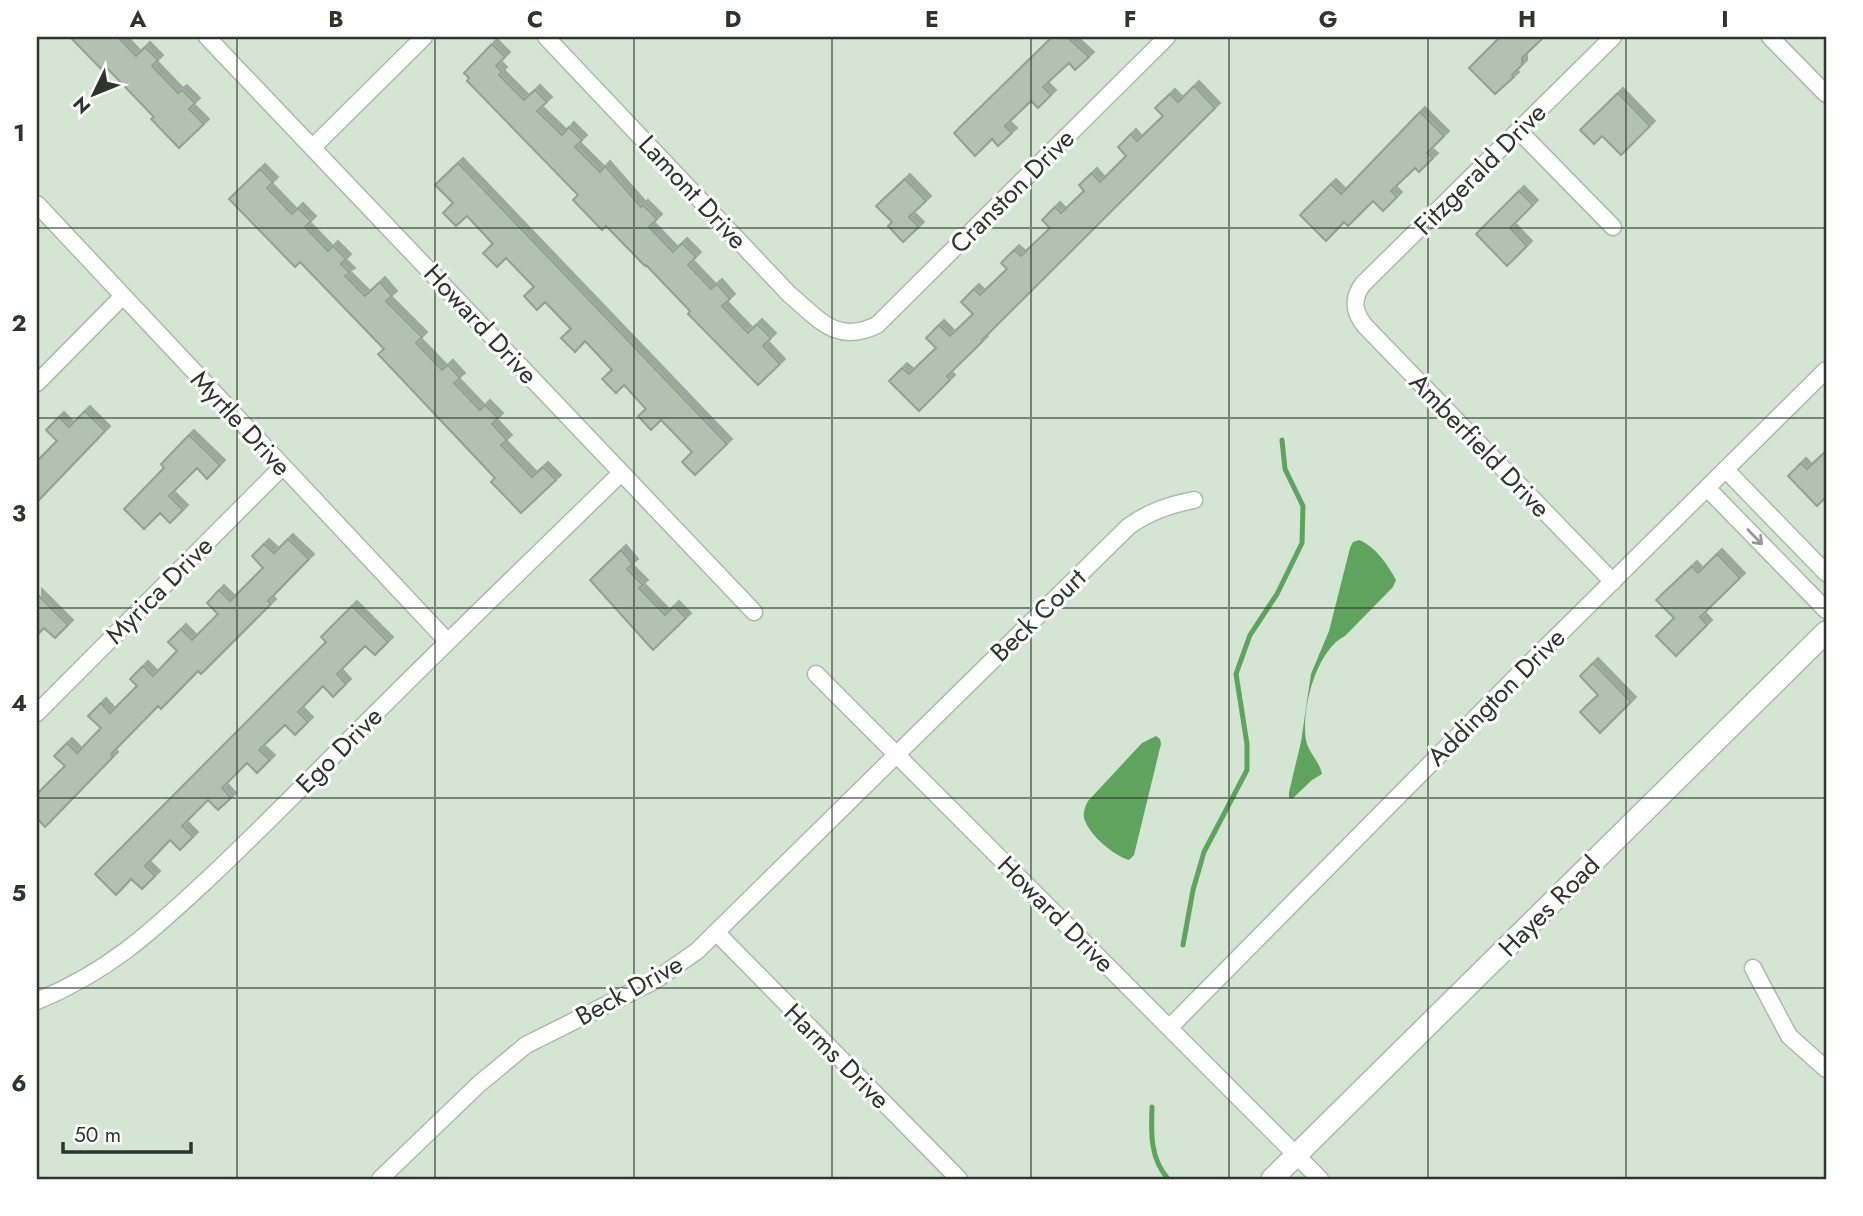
<svg xmlns="http://www.w3.org/2000/svg" width="1863" height="1216" font-family="Jost,sans-serif">
	<style>
		.water { fill: #5fa35e }
		.lines { fill: none; stroke-linecap: round; stroke-linejoin: round }
		.stream { stroke: #5fa35e; stroke-width: 5 }
		.building { fill: #b2c2b1; stroke: #92a291; stroke-width: 2; filter: url(#shadow) }
		.minor-casing { stroke: #abbbaa; stroke-width: 19 }
		.tertiary-casing { stroke: #abbbaa; stroke-width: 24 }
		.minor { stroke: #fff; stroke-width: 16 }
		.tertiary { stroke: #fff; stroke-width: 21 }
		.oneway { stroke: #969a96 }
		.grid { fill: none; stroke: #2e352e; stroke-width: 2; stroke-opacity: 0.55 }
		.labels { text-anchor: middle; dominant-baseline: central; stroke-width: 6; stroke-linejoin: round; paint-order: stroke }
		.street-label { font-size: 26px; fill: #2e352e; stroke: #fff }
		.neatline { fill: none; stroke: #2e352e; stroke-width: 2.5 }
		.grid-label { font-size: 23px; text-anchor: middle; font-weight: bold; fill: #2e352e }
	</style>
	<defs>
		<filter id="shadow"><feDropShadow dx="5" dy="-5" stdDeviation="0" flood-color="#0004"/></filter>
	</defs>
	<rect width="100%" height="100%" fill="#d5e5d4"/>
	<path class="water" d="M1359,540C1375,546 1388,565 1396,580L1393,587L1345,636C1316,650 1301,710 1306,740C1308,752 1320,762 1322,774L1312,780L1292,799L1289,798V792L1301,742L1311,674L1329,631L1350,548L1353,542Z
		M1156,736L1160,739L1161,744L1134,855L1129,860C1113,855 1089,835 1084,818C1083,812 1085,807 1088,801L1142,743Z"/>
	<g class="lines">
		<path class="stream" d="M1183,945L1193,890L1204,852L1247,770V744L1236,674L1250,635L1277,594L1302,543L1303,506L1285,469L1282,440
			M1152,1107C1151,1134 1150,1158 1168,1179"/>
	</g>
	<path class="building" d="M70,37H118L136,56L145,47L158,60L152,66L178,93L182,90L195,103L189,109L204,124L179,148L151,119L154,117L104,65L101,69Z
		M1052,37H1067L1089,57L1075,70L1069,63L1043,87L1051,95L1038,108L1031,101L1005,126L1012,133L998,146L992,139L975,156L954,133Z
		M1500,37H1544L1522,58V65L1512,75L1514,77L1495,94L1469,68Z
		M492,44L505,57L496,66L502,72L499,75L524,100L535,90L547,102L537,111L562,135L569,127L582,140L575,147L600,172L605,166L641,207L643,205L657,219L649,227L673,252L682,243L696,257L688,265L711,289L717,284L730,299L722,306L748,333L757,324L771,338L763,346L780,364L758,385L688,314L690,311L646,265L645,266L606,226L602,230L573,200L578,195L467,81L469,78L464,73Z
		M1194,86L1215,108L982,340L983,341L947,376L950,380L919,411L889,381L902,368L909,374L936,348L926,338L939,325L950,336L973,314L961,302L974,289L980,295L1007,269L1001,263L1014,250L1021,256L1050,228L1042,220L1055,207L1061,213L1084,191L1079,185L1092,173L1100,182L1126,156L1118,147L1131,134L1137,141L1163,116L1155,108L1170,94L1178,102Z
		M1618,93L1650,126L1621,155L1602,136L1594,144L1580,130Z
		M1420,112L1444,136L1427,153L1433,158L1419,172L1415,168L1391,191L1397,197L1383,211L1373,201L1348,226L1344,222L1326,241L1300,215L1331,184L1341,194Z
		M458,163L727,444L695,475L682,462L692,452L661,420L651,430L638,416L646,409L624,385L616,393L602,379L612,370L585,341L575,352L561,338L571,329L545,302L537,310L524,296L534,287L506,258L497,267L483,253L493,244L467,216L456,226L443,213L453,203L435,185Z
		M260,169L273,182L267,188L292,214L298,208L311,221L305,227L328,251L333,246L346,259L341,264L350,273L345,276L365,296L380,282L392,296L386,301L422,337L416,343L442,370L448,365L460,378L454,383L480,410L485,405L498,418L492,424L507,440L501,445L532,477L543,467L556,480L521,513L491,482L495,478L378,354L384,349L300,262L295,267L229,199Z
		M905,179L926,201L909,217L919,227L903,242L888,226L892,222L876,206Z
		M1519,191L1533,205L1510,228L1527,246L1507,266L1476,234Z
		M85,411L105,431L37,502V461L57,441L46,430L59,417L69,427Z
		M189,435L220,465L207,479L197,468L169,496L183,510L170,523L160,513L144,529L124,509L164,468L161,464Z
		M1826,451V497L1817,506L1788,476L1801,463L1807,469Z
		M288,539L309,559L268,601L271,604L201,674L198,671L161,709L158,706L111,754L113,757L45,827L37,818V794L65,766L54,756L67,743L77,753L101,728L88,716L101,703L110,713L137,686L130,679L143,666L153,676L177,651L168,642L181,629L192,640L218,614L207,603L219,590L230,601L263,568L252,556L264,544L274,553Z
		M621,550L633,564L627,569L643,585L639,588L665,615L674,606L686,618L653,650L590,580Z
		M1717,554L1740,578L1700,617L1707,625L1676,656L1656,636L1674,618L1656,600L1692,566L1698,573Z
		M37,594L68,625L55,638L44,628L37,635Z
		M352,606L388,642L375,655L365,646L337,674L346,684L333,697L323,686L298,712L308,722L295,735L285,725L259,750L270,760L257,773L247,763L222,788L231,798L218,810L208,800L182,826L193,837L180,850L170,840L145,866L155,876L142,889L131,879L116,895L95,874L326,642L321,637Z
		M1593,663L1631,702L1600,733L1580,712L1598,695L1580,676Z"/>
	<g class="lines">
		<g class="minor-casing">
			<path id="minor" d="M207,37L754,612
				M546,37L789,294C819,319 836,345 877,325L1167,37
				M1770,37L1826,94
				M1519,131L1613,227
				M313,147L424,37
				M37,204L447,641
				M37,383L123,296
				M1726,470L1826,573
				M1707,488L1826,610
				M1613,582L1366,327C1354,313 1351,300 1363,284L1613,37
				M816,674L1320,1179
				M37,713L282,467
				M716,932L959,1179
				M1753,968L1789,1036L1826,1069
				M37,1001C110,971 152,931 208,879C256,834 302,787 348,741C438,650 530,562 621,473
				M1170,1027L1526,667L1826,370
				M380,1179L479,1084L526,1045L654,981L697,951L1129,526C1151,511 1169,505 1194,500"/>
		</g>
		<g class="tertiary-casing">
			<path id="tertiary" d="M1272,1179L1826,632"/>
		</g>
		<use href="#minor" class="minor"/>
		<use href="#tertiary" class="tertiary"/>
	</g>
	<defs><path id="oneway-shaft" d="M-6 0H5M1.5-3L5.5 0L1.5 3" fill="none" stroke-width="1.6" stroke-linecap="round" stroke-linejoin="round" transform="scale(1.75)"/></defs>
	<use class="oneway" href="#oneway-shaft" transform="translate(1755 537) rotate(46)"/>
	<path class="grid" d="M237,37V1179M435,37V1179M634,37V1179M832,37V1179M1031,37V1179M1229,37V1179M1428,37V1179M1626,37V1179M37,228H1826M37,418H1826M37,608H1826M37,798H1826M37,988H1826"/>
	<g class="labels">
		<g class="street-label">
			<text transform="translate(1480 169) rotate(-45)">Fitzgerald Drive</text>
			<text transform="translate(1012 191) rotate(-45)">Cranston Drive</text>
			<text transform="translate(693 192) rotate(47)">Lamont Drive</text>
			<text transform="translate(481 324) rotate(47)">Howard Drive</text>
			<text transform="translate(241 423) rotate(47)">Myrtle Drive</text>
			<text transform="translate(1480 445) rotate(46)">Amberfield Drive</text>
			<text transform="translate(159 590) rotate(-45)">Myrica Drive</text>
			<text transform="translate(1038 615) rotate(-44)">Beck Court</text>
			<text transform="translate(1496 697) rotate(-45)">Addington Drive</text>
			<text transform="translate(339 750) rotate(-45)">Ego Drive</text>
			<text transform="translate(1549 906) rotate(-45)">Hayes Road</text>
			<text transform="translate(1056 914) rotate(45)">Howard Drive</text>
			<text transform="translate(629 990) rotate(-29)">Beck Drive</text>
			<text transform="translate(837 1056) rotate(45)">Harms Drive</text>
		</g>
	</g>
	<rect width="1863" height="1216" fill="none" stroke="#ffffff" stroke-width="77"/>
	<g transform="translate(94 94) rotate(227)" stroke="#ffffff" stroke-width="5" paint-order="stroke">
	<path d="M0-5L12 26L0 18L-12 26Z" fill="#2e352e"/>
	<text y="-10" font-size="19" font-weight="bold" text-anchor="middle" fill="#2e352e">N</text>
	</g>
	<path d="M63 1142v10h128v-10" fill="none" stroke="#2e352e" stroke-width="3.5"/>
	<text x="74" y="1142" font-size="21" fill="#2e352e" stroke="#ffffff" stroke-width="5" paint-order="stroke">50 m</text>
	<rect x="38" y="38" width="1787" height="1140" class="neatline"/>
	<g class="grid-label">
		<text x="138" y="27">A</text>
		<text x="336" y="27">B</text>
		<text x="535" y="27">C</text>
		<text x="733" y="27">D</text>
		<text x="932" y="27">E</text>
		<text x="1130" y="27">F</text>
		<text x="1328" y="27">G</text>
		<text x="1527" y="27">H</text>
		<text x="1725" y="27">I</text>
		<text x="19" y="141">1</text>
		<text x="19" y="331">2</text>
		<text x="19" y="521">3</text>
		<text x="19" y="711">4</text>
		<text x="19" y="901">5</text>
		<text x="19" y="1091">6</text>
	</g>
</svg>
